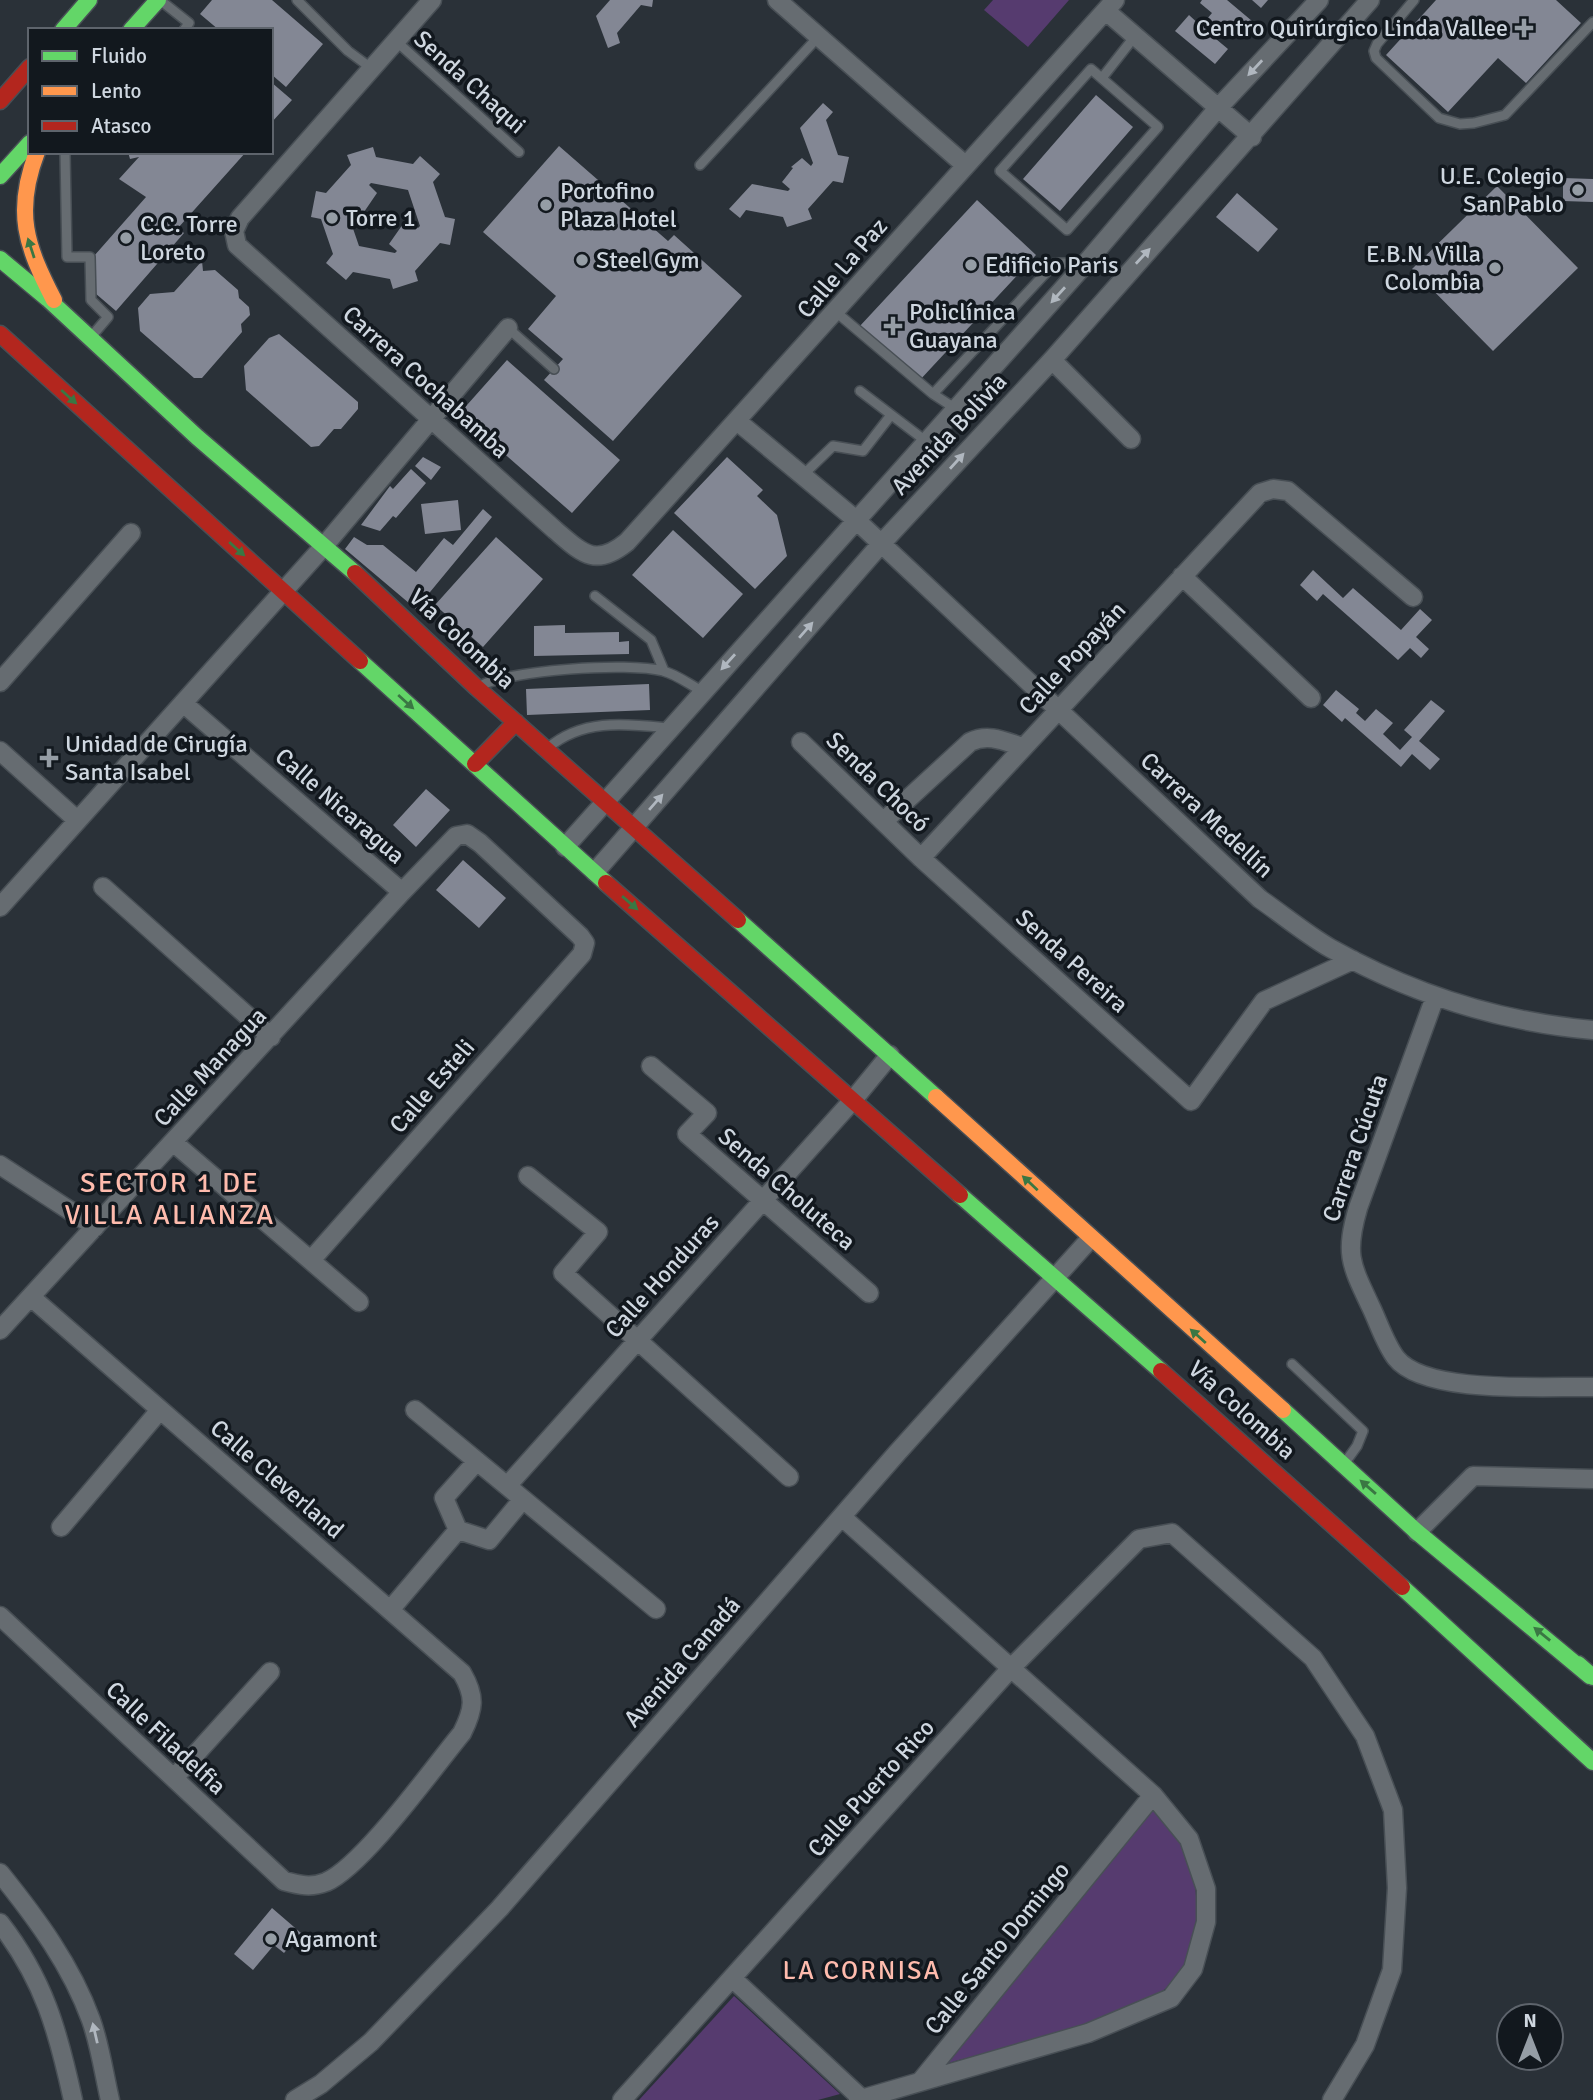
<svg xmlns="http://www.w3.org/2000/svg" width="1593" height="2100" font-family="Signika,sans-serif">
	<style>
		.green { fill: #563b6f }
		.building { fill: #838794; fill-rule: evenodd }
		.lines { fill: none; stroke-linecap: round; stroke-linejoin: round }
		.lane-casing { stroke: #484f55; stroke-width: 12 }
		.street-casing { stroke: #484f55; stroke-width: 21 }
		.fast-casing { stroke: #484f55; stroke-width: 19 }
		.slow-casing { stroke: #484f55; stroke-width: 19 }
		.jam-casing { stroke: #484f55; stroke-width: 19 }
		.lane { stroke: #666c71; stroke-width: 9 }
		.street { stroke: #666c71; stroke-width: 18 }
		.fast { stroke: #63d668; stroke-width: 16 }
		.slow { stroke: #ff974d; stroke-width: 16 }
		.jam { stroke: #b3261e; stroke-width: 16 }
		.oneway { fill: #b0b7bf }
		.oneway2 { fill: #3a7743 }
		.poi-dot { fill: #959da5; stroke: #12181e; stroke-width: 2.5 }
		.labels { text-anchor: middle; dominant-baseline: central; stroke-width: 7; stroke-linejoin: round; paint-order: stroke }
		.poi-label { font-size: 24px; fill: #cfd7e0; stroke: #12181e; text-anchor: start }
		.street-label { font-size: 24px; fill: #cfd7e0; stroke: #12181e }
		.neighbourhood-label { font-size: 26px; letter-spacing: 2px; fill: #febbad; stroke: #12181e }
		.quarter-label { font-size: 28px; letter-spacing: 2px; fill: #febbad; stroke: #12181e }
	</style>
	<rect width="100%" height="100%" fill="#2a3138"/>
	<path class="green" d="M993,0H1069L1028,47L984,10Z
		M1152,1806C1162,1818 1175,1831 1182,1844C1204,1883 1203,1960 1165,1989C1121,2023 999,2048 942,2065Z
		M734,1996L840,2094L818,2100H639Z"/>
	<path class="building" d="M212,0H272L323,44L286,87L271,74V30H219L200,14Z
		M610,0H653L652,7L641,5L617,33L620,43L608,48L596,16Z
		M1202,0H1227L1252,21L1239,36L1227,26L1216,39L1228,49L1215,64L1175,31L1189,15L1201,26L1212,13L1200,3Z
		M1252,0H1268L1261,8Z
		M1436,0H1556L1581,23L1526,83L1498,58L1448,112L1386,55Z
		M271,82L292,100L271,123Z
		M1096,95L1133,127L1060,211L1023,179Z
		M823,103L833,112L826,120L838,155L849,157L843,183L833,181L808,209L812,219L787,227L783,217L746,210L740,218L729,209L752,184L788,191L790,189L782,182L793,168L791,167L802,158L811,166L813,163L800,128Z
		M559,146L668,241L674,235L742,296L613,441L544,380L563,359L528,329L556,296L483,232Z
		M373,147L376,157L413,164L420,156L440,174L433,182L445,217L455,219L450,245L440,243L415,271L418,281L393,289L390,279L353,272L346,280L326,263L333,254L321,219L311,217L316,191L326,193L351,165L347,155ZM371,183L408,190L420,226L418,228L409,220L403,224L389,244L397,251L395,253L359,246L347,211L349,209L357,216L361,211L364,212L377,193L369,185Z
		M128,152H246L178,228L184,233L116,311L95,293L94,256L146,197L119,179L139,157L130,159Z
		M1563,178L1593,179V202L1563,201Z
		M1497,186L1578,268L1493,351L1412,269Z
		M1237,193L1278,229L1258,252L1216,217Z
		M977,200L1036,255L919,381L859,327Z
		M202,261L203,271L215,270L238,290L239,298L249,307L250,315L241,324L242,332L202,378H194L140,331L138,308L150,294L174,292Z
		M279,334L358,402V409L341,429H334L319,446L311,447L246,390L244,366L269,338Z
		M507,360L620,460L572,513L459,414Z
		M423,457L441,467L431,480L415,466Z
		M727,457L763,490L757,496L777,515L787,556L755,589L674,513Z
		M411,469L426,483L396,518L393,516L380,531L361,525L390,486L393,489Z
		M458,500L461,530L425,534L421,504Z
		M483,509L492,517L416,609L345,549L354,537L367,545H383L416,572L444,538L453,545Z
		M673,530L743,594L703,638L632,575Z
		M496,537L543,579L483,647L435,605Z
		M1313,570L1343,598L1353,588L1401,630L1420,609L1432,620L1416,637L1429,649L1421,658L1410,648L1398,660L1323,594L1317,601L1300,585Z
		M565,625V633L619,632V642L629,641V654L534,656V626Z
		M649,684L650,710L527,715L526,689Z
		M1336,690L1359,709L1356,713L1365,721L1376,709L1393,723L1383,734L1400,750L1412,737L1404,730L1431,700L1445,711L1419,741L1440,759L1430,770L1412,754L1401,767L1345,718L1342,722L1323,705Z
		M426,789L450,810L416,847L393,825Z
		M463,860L506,898L479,928L436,890Z
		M272,1908L301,1933L284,1953L274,1945L253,1970L234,1954Z"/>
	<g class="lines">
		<g class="lane-casing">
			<path id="lane" d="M160,0L189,23L184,30
				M297,0L348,51L371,68
				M1414,0L1377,44L1374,51L1376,58L1439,118L1460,124L1474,123L1505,115L1593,22
				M396,41L519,152
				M1091,69L1158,127L1067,230L1000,171Z
				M1102,78L1135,36
				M65,152L67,257H90L91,300L108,317L91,337
				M700,165L819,36
				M836,312L933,394
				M508,328L554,369
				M860,391L927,442
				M956,409L933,394L1055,263H1084
				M802,476L833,446L863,451L891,415
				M595,596L651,640L664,671
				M480,686C511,670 628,662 663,671C676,674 690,685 702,691
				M548,748C583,718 627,724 670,728
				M1292,1364L1363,1431L1357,1446L1344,1464"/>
		</g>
		<g class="street-casing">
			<path id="street" d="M432,0L240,218L234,231L237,245L555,530C582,553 595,568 627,542L1115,0
				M777,0L965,165
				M1106,11L1252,137
				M1052,360L1131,439
				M737,421L855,519L1260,899C1283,915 1306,934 1330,948C1412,994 1500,1022 1593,1030
				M1182,576L1311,698
				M0,682L131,533
				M183,703L402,892
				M801,742L921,858L1191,1101L1264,1001L1353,960
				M0,751L77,820
				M885,820L970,742C988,733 1004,741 1022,747
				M565,847L1086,263L1218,108L1319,0
				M921,858L1260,493L1273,489L1288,491L1413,597
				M595,872L880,545L1052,360L1370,0
				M103,887L271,1037
				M0,907L324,546L508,328
				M1435,997L1358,1208C1345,1253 1350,1263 1370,1305C1378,1321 1385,1344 1396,1358C1425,1395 1546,1386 1593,1387
				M651,1066L707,1113L687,1134L869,1293
				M173,1142L359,1302
				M0,1165L95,1227
				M528,1176L598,1232L563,1273L789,1477
				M0,1330L402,892L456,836L467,834L480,843L580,936L585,943L582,954L312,1259
				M415,1410L656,1609
				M477,1461L444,1498L458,1530L489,1540L523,1499
				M507,1486L853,1100L890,1055
				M842,1517L1153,1795L1189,1839L1206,1889V1922L1193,1969L1171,1998L1088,2033L858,2100
				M61,1527L160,1410
				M1417,1532L1473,1476L1593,1479
				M390,1610L458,1530
				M0,1616L284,1881C299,1885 311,1888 326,1882C363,1866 433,1768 462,1733C474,1709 476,1697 462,1673L31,1297
				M174,1778L270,1672
				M0,1873C37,1919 71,1965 91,2020C100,2045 104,2074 110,2100
				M0,1923C44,1980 58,2031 73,2100
				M732,1978L862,2099
				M920,2082L1153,1795
				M295,2100L321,2084L371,2042L500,1908L897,1453L1090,1239
				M622,2100L1011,1668L1139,1539L1172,1533L1313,1658L1365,1736L1393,1810L1397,1888L1392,1970L1365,2045L1332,2100"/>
		</g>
		<g class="fast-casing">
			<path id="fast" d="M63,30L89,0
				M131,30L158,0
				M0,176L30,143
				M0,259L48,299L197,437L355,573
				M360,661L606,883
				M738,920L936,1097
				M960,1195L1161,1371
				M1283,1410L1417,1532L1590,1676
				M1402,1587L1593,1762
				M1578,1664L1593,1677"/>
		</g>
		<g class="slow-casing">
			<path id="slow" d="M37,152C14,212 26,246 54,300
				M936,1097L1283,1410"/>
		</g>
		<g class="jam-casing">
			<path id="jam" d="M0,101L30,67
				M0,334L360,661
				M355,573L477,688L738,920
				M475,764L516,722
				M606,883L960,1195
				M1161,1371L1402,1587"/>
		</g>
		<use href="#lane" class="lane"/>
		<use href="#street" class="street"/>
		<use href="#fast" class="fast"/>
		<use href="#slow" class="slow"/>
		<use href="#jam" class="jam"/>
	</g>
	<defs><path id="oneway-solid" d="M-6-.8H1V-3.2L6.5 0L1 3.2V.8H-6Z" transform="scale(1.75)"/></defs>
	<g class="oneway">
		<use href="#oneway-solid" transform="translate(1255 68) rotate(133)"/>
		<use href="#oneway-solid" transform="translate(1143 256) rotate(-47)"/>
		<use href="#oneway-solid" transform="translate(1058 295) rotate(132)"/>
		<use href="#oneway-solid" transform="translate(957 461) rotate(-48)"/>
		<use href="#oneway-solid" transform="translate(806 630) rotate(-49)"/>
		<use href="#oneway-solid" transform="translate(728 662) rotate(132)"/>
		<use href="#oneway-solid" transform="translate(656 802) rotate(-49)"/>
		<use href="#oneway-solid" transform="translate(95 2033) rotate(-103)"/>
	</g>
	<g class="oneway2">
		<use href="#oneway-solid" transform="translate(31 248) rotate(-108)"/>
		<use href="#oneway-solid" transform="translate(69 397) rotate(42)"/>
		<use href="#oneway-solid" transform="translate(237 549) rotate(42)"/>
		<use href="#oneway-solid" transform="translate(406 702) rotate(42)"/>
		<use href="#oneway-solid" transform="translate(630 903) rotate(41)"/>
		<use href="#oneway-solid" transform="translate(1030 1183) rotate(-137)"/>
		<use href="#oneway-solid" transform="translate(1198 1336) rotate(-138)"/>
		<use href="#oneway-solid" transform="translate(1368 1487) rotate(-139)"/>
		<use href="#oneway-solid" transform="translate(1542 1634) rotate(-141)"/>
	</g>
	<g class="poi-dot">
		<path d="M1520.5 17.5h7v7h7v7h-7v7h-7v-7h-7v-7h7z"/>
		<circle cx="1578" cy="190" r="7"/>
		<circle cx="546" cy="205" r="7"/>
		<circle cx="332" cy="218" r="7"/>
		<circle cx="126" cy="238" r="7"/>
		<circle cx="582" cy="260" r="7"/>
		<circle cx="971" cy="265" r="7"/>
		<circle cx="1495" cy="268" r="7"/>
		<path d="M889.5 315.5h7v7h7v7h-7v7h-7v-7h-7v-7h7z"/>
		<path d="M45.5 747.5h7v7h7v7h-7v7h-7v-7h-7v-7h7z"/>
		<circle cx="271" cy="1939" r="7"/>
	</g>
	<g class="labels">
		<g class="poi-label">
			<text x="1508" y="28" text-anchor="end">Centro Quirúrgico Linda Vallee</text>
			<text x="1564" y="176" text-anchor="end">U.E. Colegio<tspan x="1564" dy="28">San Pablo</tspan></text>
			<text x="560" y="191">Portofino<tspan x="560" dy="28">Plaza Hotel</tspan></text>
			<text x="346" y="218">Torre 1</text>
			<text x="140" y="224">C.C. Torre<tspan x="140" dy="28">Loreto</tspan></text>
			<text x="1481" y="254" text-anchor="end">E.B.N. Villa<tspan x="1481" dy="28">Colombia</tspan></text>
			<text x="596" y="260">Steel Gym</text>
			<text x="985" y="265">Edificio Paris</text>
			<text x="909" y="312">Policlínica<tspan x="909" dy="28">Guayana</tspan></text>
			<text x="65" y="744">Unidad de Cirugía<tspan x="65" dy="28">Santa Isabel</tspan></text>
			<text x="285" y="1939">Agamont</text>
		</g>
		<g class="street-label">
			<text transform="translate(470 82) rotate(42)">Senda Chaqui</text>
			<text transform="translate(842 268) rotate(-49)">Calle La Paz</text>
			<text transform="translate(426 382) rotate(42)">Carrera Cochabamba</text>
			<text transform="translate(949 434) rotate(-47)">Avenida Bolivia</text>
			<text transform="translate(462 639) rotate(43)">Vía Colombia</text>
			<text transform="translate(1072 658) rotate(-47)">Calle Popayán</text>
			<text transform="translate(878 782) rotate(44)">Senda Chocó</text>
			<text transform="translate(340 806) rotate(41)">Calle Nicaragua</text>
			<text transform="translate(1207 815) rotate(43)">Carrera Medellín</text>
			<text transform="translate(1072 961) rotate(42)">Senda Pereira</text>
			<text transform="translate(210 1067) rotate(-47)">Calle Managua</text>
			<text transform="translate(432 1086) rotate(-49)">Calle Esteli</text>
			<text transform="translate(1355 1148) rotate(-71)">Carrera Cúcuta</text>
			<text transform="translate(787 1189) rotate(41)">Senda Choluteca</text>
			<text transform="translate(662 1276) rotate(-48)">Calle Honduras</text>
			<text transform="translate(1242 1410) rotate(42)">Vía Colombia</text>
			<text transform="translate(277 1479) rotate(41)">Calle Cleverland</text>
			<text transform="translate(682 1662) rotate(-49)">Avenida Canadá</text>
			<text transform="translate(166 1738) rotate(43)">Calle Filadelfia</text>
			<text transform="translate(871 1788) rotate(-48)">Calle Puerto Rico</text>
			<text transform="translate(997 1948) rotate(-51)">Calle Santo Domingo</text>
		</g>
		<g class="neighbourhood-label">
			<text x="862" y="1971">LA CORNISA</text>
		</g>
		<g class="quarter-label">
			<text x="170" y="1183">SECTOR 1 DE<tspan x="170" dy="32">VILLA ALIANZA</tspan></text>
		</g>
	</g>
	<rect x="28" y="28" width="245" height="126" fill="#12181e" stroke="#5e646c" stroke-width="2"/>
	<rect x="42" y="51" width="35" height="10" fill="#63d668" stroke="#5e646c" stroke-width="2"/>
	<text x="91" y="63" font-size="21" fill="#cfd7e0">Fluido</text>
	<rect x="42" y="86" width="35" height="10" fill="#ff974d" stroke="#5e646c" stroke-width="2"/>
	<text x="91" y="98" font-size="21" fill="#cfd7e0">Lento</text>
	<rect x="42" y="121" width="35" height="10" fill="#b3261e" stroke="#5e646c" stroke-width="2"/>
	<text x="91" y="133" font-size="21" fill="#cfd7e0">Atasco</text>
	<g transform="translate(1530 2037)"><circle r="33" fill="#12181e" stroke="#5e646c" stroke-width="2"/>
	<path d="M0-5L12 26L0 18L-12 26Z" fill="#959da5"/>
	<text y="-10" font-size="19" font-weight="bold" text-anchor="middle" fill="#cfd7e0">N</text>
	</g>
</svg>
